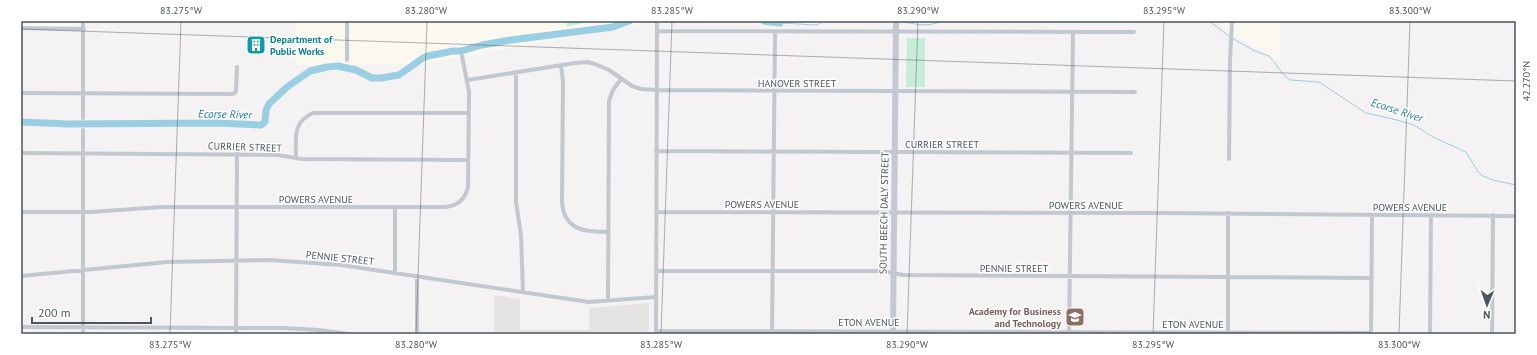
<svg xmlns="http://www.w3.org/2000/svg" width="1537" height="355" font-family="'PT Sans',sans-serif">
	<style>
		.commercial { fill: #fbf9ef }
		.education { fill: #e5e4e3 }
		.green { fill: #c7ecd8 }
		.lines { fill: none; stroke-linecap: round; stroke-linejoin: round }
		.stream { stroke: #99cee3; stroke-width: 1 }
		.river { stroke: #99cee3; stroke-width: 7 }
		.minor { stroke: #c2c8cf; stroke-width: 4 }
		.secondary { stroke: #c2c9d3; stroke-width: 6 }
		.ticks { fill: none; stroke: #4c545e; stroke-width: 1; stroke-opacity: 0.45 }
		.labels { text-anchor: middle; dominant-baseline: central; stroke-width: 3; stroke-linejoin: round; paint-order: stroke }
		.culture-label { font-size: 10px; font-weight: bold; fill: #0d838f; stroke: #fff; text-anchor: start }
		.street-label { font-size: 10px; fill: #4c545e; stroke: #fff }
		.education-label { font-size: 10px; font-weight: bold; fill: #785e54; stroke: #fff; text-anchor: end }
		.water-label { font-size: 11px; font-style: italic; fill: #1d7a9f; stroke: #fff }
		.neatline { fill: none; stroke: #4c545e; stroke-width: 1.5 }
		.ticks-label { font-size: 10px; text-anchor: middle; fill: #4c545e }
	</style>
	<rect width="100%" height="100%" fill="#f4f2f2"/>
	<path class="commercial" d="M21,21H81V25L21,29Z
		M296,21H655V22L421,64L296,65Z
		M664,21H821L817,25L664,22Z
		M1215,21H1281L1280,62L1237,37Z"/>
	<path class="education" d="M494,295L520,299V330H589V308L649,303V334H494Z"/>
	<path class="green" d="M567,21H590L567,27Z
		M907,38H925V87H906Z"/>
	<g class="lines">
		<path class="stream" d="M900,21C915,24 927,28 942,21
			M1209,21L1229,36
			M780,23L817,25L822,21
			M1232,38L1255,51L1269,56L1274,62L1283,74L1290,80L1319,82L1366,113L1397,120L1414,125L1433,137L1466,152L1478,172L1483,176L1493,180L1516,185"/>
		<path class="river" d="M764,21L780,23
			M21,122L68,124L217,123L261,125L265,122L266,110L269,104L287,87L310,71L327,67L338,66L356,70L372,78H381L399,75L423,58L428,56L453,51H461L482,45L511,40L613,27L629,21"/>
		<path class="minor" d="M347,21V60
			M21,28L84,29
			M657,31L1134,32
			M561,65L563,82L562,202C564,231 586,232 609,232
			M516,72V202L521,235L523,292
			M468,80L575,63L587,62L595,64L609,70L632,86L641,89L657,90L1135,92
			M21,93L232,94L235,93L236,91L237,67
			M83,118V21
			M83,130V334
			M656,151L1131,153
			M21,153L277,155L302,159L468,160
			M296,158C296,139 292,122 313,113H468
			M1229,159L1230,61L1232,21
			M21,212H91L161,207H445C457,206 465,200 468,187L469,92L462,56
			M656,212L1160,213L1516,216
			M656,271H884L903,275L1372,278
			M395,273V207
			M21,276L167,262L270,260L341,265L589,302L656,297
			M608,300L609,101L613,90L621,79
			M21,327L284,328L319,330L349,334
			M656,331L1371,333
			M236,334L237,154
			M417,334V276
			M656,334L657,21
			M772,334L775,32
			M1069,334L1073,32
			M1228,334V213
			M1371,334L1372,215
			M1430,334L1431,215
			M1492,334L1493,215"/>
		<path class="secondary" d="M893,334L896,21"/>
	</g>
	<path class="ticks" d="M21,29L1516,81M170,334L181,21M416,334L427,21M661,334L672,21M907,334L918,21M1153,334L1164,21M1399,334L1410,21"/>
	<defs>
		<g id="building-square" transform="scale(1)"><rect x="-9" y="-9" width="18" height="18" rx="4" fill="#0f9aa8" stroke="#fff"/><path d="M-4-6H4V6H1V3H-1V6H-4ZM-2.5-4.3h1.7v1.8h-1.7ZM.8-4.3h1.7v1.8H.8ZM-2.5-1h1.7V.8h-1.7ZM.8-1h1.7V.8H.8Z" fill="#fff"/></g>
		<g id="school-square" transform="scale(1)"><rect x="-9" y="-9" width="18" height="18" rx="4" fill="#8d6e63" stroke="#fff"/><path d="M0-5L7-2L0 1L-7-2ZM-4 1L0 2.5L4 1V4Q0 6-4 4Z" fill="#fff"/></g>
	</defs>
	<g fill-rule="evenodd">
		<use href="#building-square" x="256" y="45"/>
		<use href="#school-square" x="1075" y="317"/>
	</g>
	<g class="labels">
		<g class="culture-label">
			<text x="270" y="39">Department of<tspan x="270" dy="12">Public Works</tspan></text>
		</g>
		<g class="street-label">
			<text x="797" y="83">HANOVER STREET</text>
			<text x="942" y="144">CURRIER STREET</text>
			<text transform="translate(245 147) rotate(2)">CURRIER STREET</text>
			<text x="316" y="199">POWERS AVENUE</text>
			<text x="762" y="204">POWERS AVENUE</text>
			<text x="1086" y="205">POWERS AVENUE</text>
			<text x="1410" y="207">POWERS AVENUE</text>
			<text transform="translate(884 213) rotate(-89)">SOUTH BEECH DALY STREET</text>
			<text transform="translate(340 258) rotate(6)">PENNIE STREET</text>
			<text x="1014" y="268">PENNIE STREET</text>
			<text x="869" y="322">ETON AVENUE</text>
			<text x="1193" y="324">ETON AVENUE</text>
		</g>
		<g class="education-label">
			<text x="1061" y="311">Academy for Business<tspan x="1061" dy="12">and Technology</tspan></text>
		</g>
		<g class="water-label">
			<text transform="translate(1397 110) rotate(18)">Ecorse River</text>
			<text transform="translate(225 114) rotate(1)">Ecorse River</text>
		</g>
	</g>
	<rect width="1537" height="355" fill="none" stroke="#ffffff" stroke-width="44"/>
	<g transform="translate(1487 305) rotate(182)" stroke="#ffffff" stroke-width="3" paint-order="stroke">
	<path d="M0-3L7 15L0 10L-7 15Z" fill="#4c545e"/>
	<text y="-6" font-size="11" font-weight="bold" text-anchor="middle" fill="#4c545e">N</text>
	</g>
	<path d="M32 317v6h119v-6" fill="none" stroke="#4c545e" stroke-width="2"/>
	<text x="38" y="317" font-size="12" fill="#4c545e" stroke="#ffffff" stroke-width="3" paint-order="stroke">200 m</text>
	<rect x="22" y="22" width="1493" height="311" class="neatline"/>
	<g class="ticks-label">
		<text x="181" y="14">83.275°W</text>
		<text x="426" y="14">83.280°W</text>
		<text x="672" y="14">83.285°W</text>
		<text x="918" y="14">83.290°W</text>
		<text x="1164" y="14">83.295°W</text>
		<text x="1410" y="14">83.300°W</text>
		<text transform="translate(1526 81) rotate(-90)" y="4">42.270°N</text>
		<text x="170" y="348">83.275°W</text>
		<text x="416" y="348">83.280°W</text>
		<text x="661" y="348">83.285°W</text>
		<text x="907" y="348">83.290°W</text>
		<text x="1153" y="348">83.295°W</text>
		<text x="1399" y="348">83.300°W</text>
	</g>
</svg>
